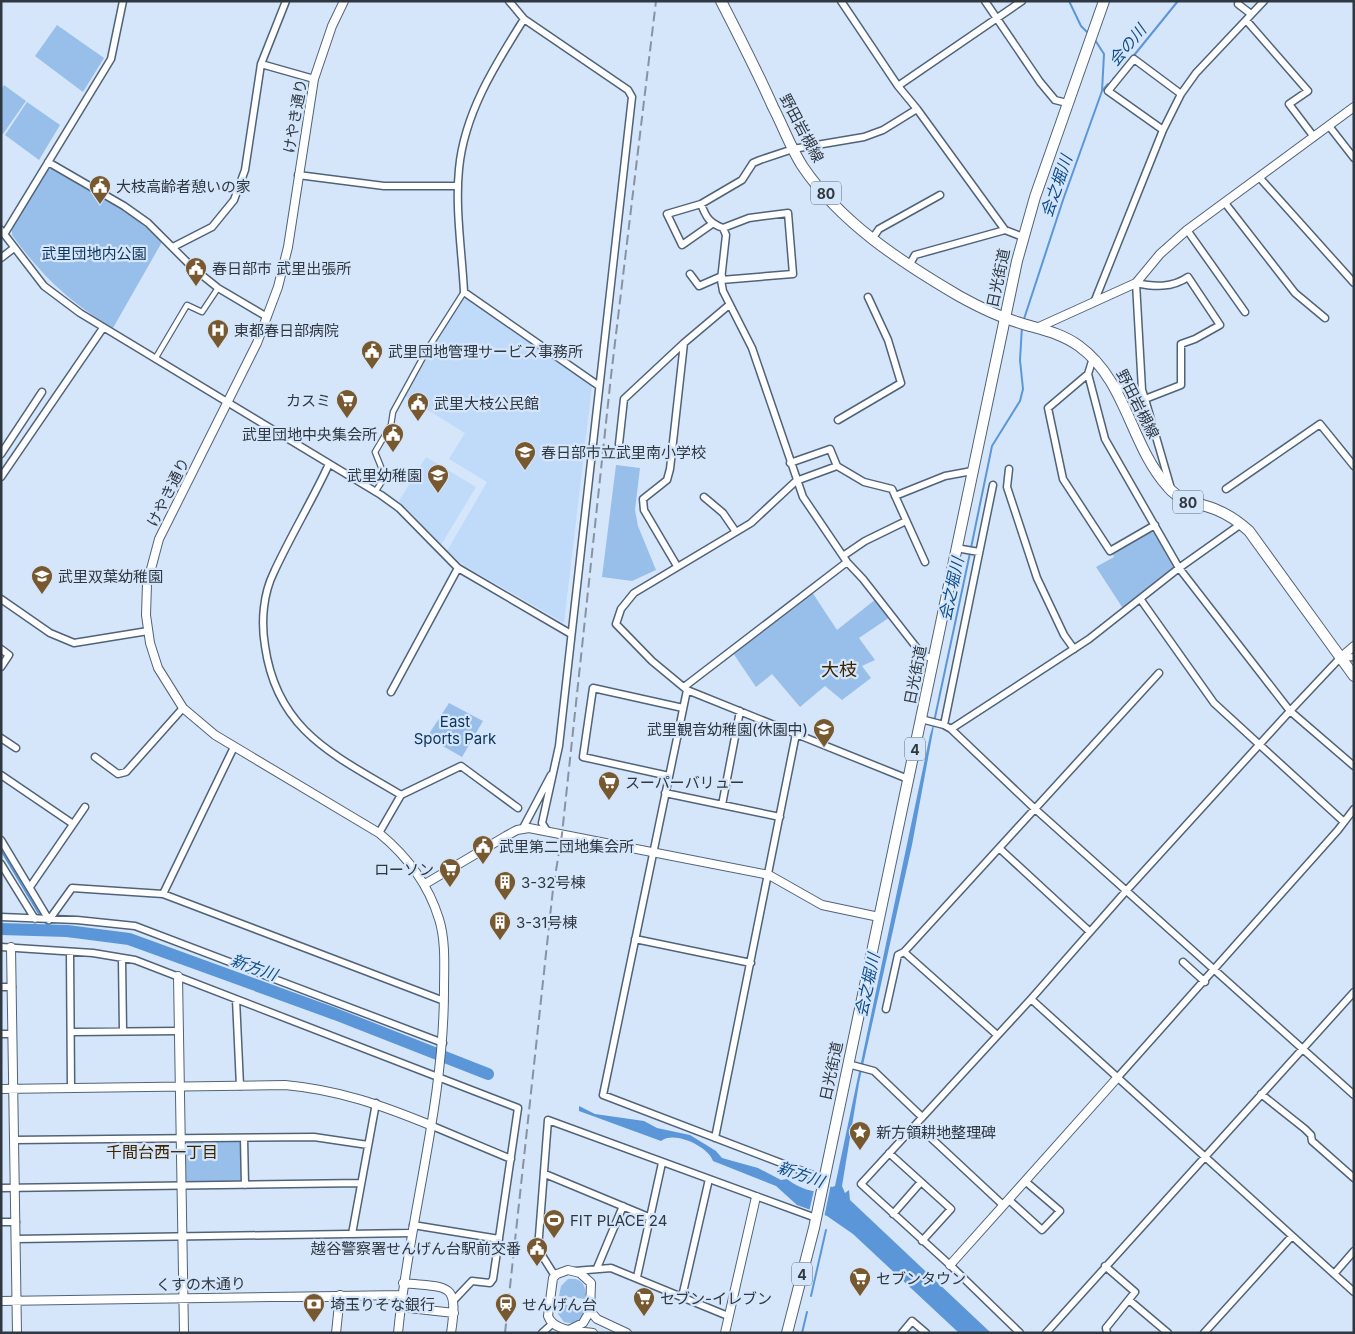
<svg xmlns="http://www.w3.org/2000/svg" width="1355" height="1334" font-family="Inter,'Noto Sans JP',sans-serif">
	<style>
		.built { fill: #c0daf9 }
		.green { fill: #98beea }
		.water { fill: #5b96d8 }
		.pier { fill: #d5e6fa }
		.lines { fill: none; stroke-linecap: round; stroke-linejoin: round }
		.stream { stroke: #5b96d8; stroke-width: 2 }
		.river { stroke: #5b96d8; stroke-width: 12 }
		.pedestrian-casing { stroke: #516378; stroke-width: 7 }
		.minor-casing { stroke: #516378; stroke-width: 9 }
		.tertiary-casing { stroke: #516378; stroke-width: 10 }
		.primary-casing { stroke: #516378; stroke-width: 12 }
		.trunk-casing { stroke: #516378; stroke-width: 12 }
		.pedestrian { stroke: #fff; stroke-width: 4.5 }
		.minor { stroke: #fff; stroke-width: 6 }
		.tertiary { stroke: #fff; stroke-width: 8 }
		.primary { stroke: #fff; stroke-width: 10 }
		.trunk { stroke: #fff; stroke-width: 10 }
		.rail { stroke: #8793a3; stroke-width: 2; stroke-dasharray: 10 5; stroke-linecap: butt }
		.labels { text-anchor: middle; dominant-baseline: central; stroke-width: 4.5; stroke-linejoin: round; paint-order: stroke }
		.shield { fill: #d5e6fa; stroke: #616c78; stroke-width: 1 }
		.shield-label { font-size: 14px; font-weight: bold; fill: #2f3741 }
		.street-label { font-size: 15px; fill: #2f3741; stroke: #d5e6fa }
		.poi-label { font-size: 15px; fill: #2f3741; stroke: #d5e6fa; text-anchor: start }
		.park-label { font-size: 15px; fill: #0c3661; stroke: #d5e6fa }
		.water-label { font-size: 16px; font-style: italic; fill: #0c4c89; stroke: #d5e6fa }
		.neighbourhood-label { font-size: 16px; fill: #3c2501; stroke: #d5e6fa }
		.quarter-label { font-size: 18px; fill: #3c2501; stroke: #d5e6fa }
	</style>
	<rect width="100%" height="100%" fill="#d5e6fa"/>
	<path class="built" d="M465,298L592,386L564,623L465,566L447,551L487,482L449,459L465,433L405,396L461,299Z
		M426,457L476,487L441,545L399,501Z"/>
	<path class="green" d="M57,25L104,58L83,92L35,56Z
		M4,85L26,101L3,134L1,133V89Z
		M27,102L60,125L39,160L5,135Z
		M53,168L134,217L162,242L113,328C68,301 43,277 12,235V229L47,170Z
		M616,465L640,468L635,510L638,526L656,570L632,581L602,577Z
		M1151,532L1156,533L1174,565L1173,569L1124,610L1096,567L1114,557L1113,554Z
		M812,592L837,630L876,599L890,617L859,638L875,660L862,666L871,678L842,700L825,686L800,707L772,674L756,687L733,653Z
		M449,703L483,721L462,757L427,737Z
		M242,1140L243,1181L185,1182L184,1141Z
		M568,1279C582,1277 587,1286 585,1299L559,1296L561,1286Z
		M558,1304L584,1307L583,1316L575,1324L564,1322L558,1314Z"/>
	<path class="water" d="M936,715L912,845L859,1083L842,1186L845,1193L849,1190L850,1200L991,1333H959L853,1234L827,1216L797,1205L776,1186L713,1161C709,1147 674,1130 661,1141L579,1111V1106L595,1114L644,1121L657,1128L690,1135L716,1151L722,1158L758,1168L781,1180L787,1179C800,1189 812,1192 829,1193L813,1183L797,1178L806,1177L832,1187L835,1186L930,735Z"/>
	<path class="pier" d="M817,1179L831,1184L824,1218L809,1212L814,1190H821L815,1187Z"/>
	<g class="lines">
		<path class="stream" d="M1069,1L1081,26L1088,33
			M1131,59L1178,1
			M1113,79L1118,74
			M1102,91L1108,84
			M1024,319L1063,200L1102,91L1104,54L1095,40
			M971,548L992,446L1020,401L1023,389L1020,360L1022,326
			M934,722L970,553
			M1,850L41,917
			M44,921L52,931
			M811,1296L826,1230
			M802,1333L807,1312"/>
		<path class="river" d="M1,929L67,931L129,939L335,1014L488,1074"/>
		<g class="pedestrian-casing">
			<path id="pedestrian" d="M155,359L187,305L202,312L218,288
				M375,492L385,477L375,452L391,425L393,412L427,350L464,292"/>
		</g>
		<g class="minor-casing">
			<path id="minor" d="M509,1L524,19L628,90L632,97L559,746L542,823L547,831
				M841,1L898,86L917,109L1005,230L1023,237
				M985,1L1040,82L1055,100L1067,103
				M1238,4L1251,14
				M524,19C495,65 464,114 459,169C455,209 462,252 464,292L599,386
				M1246,20L1308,91L1289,104L1314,137
				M261,64L314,79
				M898,86L1022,1
				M1329,126L1354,158
				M1163,130L1108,91L1134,59L1181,94
				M48,162L124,206L148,223L193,268L218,288L267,317
				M298,175L384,186H458
				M1259,177L1354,283
				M1225,203L1295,293L1325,318
				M701,204C706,217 709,223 723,228L726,235L721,280L723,291L752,348L803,497L847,562L863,579L920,652L933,660
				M712,224L682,245L667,214L701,204L742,180L753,163L760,160L793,149L864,137L883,130L917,109
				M1,230L44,286L80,313L381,495L399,508L458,568L571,634
				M1187,230L1245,312
				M5,233L111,59L123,1
				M872,239L879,229L940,195
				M173,247L212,227L234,200L245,170L261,64L286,1
				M1,258L14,248
				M910,264L915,255L1005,230
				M690,274L699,286L722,276
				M721,280L793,274L788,213L749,218L723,228
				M1095,300L1163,130L1181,94L1196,73L1264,1
				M1093,358L1088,374L1105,439L1179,568L1290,711L1354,766
				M1088,374L1048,408L1063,479L1110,551L1155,525
				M1113,384L1145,399L1181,385V344L1195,339L1220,325L1188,277C1172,288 1154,287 1136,283L1142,390L1145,399L1170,485
				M838,420L901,383L888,340L868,297
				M619,444L624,399L684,343
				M1,454L42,392
				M790,463L830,449L837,466
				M329,464C312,501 291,535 274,572C263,594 261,622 265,646C277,731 334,755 401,795
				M1009,469L1007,487L1037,578L1064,635L1074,649
				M1,477L103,328
				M1226,489L1320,424L1354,466
				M895,496L945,476L972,471
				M704,497L723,513L736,532
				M956,548L979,552
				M843,556L865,541L906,521
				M677,566L644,510L643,499L667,480L670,469L684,343L729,305
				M1,599L50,633L74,643L148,631
				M1141,600L1214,703L1344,822
				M1,649L9,655L1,667
				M684,687L847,562
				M687,690L603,1095L823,1179
				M391,692L458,568
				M921,719L944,725L951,729L1034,808L1354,1095
				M944,725L993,485
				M951,729L1089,639L1179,568L1241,524
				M1,738L16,748
				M95,757L118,774L126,772L183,708
				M1,775L73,824
				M669,776L583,757L593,688L683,708
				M908,779L687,690L652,661L616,624L621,609L634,593L751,523L796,481L837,466L864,482L892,489L925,562
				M665,793L780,817
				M722,805L740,711
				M523,828L551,775
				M379,833L401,795L461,766L518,808
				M1,840L49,920
				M999,848L1089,931
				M1,864L35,919
				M30,887L85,807
				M163,894L234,747
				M1,917L77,920L135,926L443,1043
				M49,920L72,888L163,894L444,1001
				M635,939L751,963
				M1,947L93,953L135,960L518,1108L493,1279L490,1283L472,1281L455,1299
				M904,952L996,1034
				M70,953L71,1088
				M122,959L123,1031
				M1183,962L1205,982
				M1,987H12
				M236,999L240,1086
				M1031,999L1354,1292
				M886,1009L898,955L904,952L1159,673
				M72,1032L179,1031
				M1,1034H12
				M848,1064L874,1071L922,1117
				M1118,1077L1338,830L1354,809
				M1261,1094L1305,1129L1311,1135L1312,1141L1354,1178
				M916,1124L1003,1205
				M430,1125L511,1159
				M244,1138L245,1185
				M715,1138L796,734
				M14,1140L314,1137L368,1145
				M889,1153L951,1209L922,1241
				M545,1174L651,1218
				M1,1188L361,1183
				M1009,1200L1042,1230L1060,1211L1025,1181
				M893,1214L921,1182
				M1,1222H16
				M413,1225L499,1239
				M352,1234L376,1103
				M16,1239L411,1233
				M1105,1266L1135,1292L1106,1328L1107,1333
				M597,1268L623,1206
				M575,1271L611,1268L728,1316
				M1334,1274L1354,1251
				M555,1276L538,1249L548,1120L816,1218
				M637,1277L662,1163
				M682,1297L709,1179
				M1129,1300L1168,1333
				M542,1333L552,1324
				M902,1333L912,1321L926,1333
				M1020,1333L950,1265L861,1184L1031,999L1126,891L1290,711L1340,658L1354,657
				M1046,1333L1354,992
				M1204,1333L1292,1236"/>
		</g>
		<g class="tertiary-casing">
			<path id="tertiary" d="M344,1L332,26L314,79L288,247L278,287L257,343L159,539L147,584L146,615L150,643L158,668L183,708L215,735L379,833C407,856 428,883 439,919C446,941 444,967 444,990C444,1106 409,1218 398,1333
				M1039,327L1136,283L1160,254L1187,230L1354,107
				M1340,658L1354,646
				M425,884L506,836L517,830L529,828L769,875L822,905L879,917
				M11,947L17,1333
				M178,976L184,1333
				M1,1089L285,1085C339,1090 381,1105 430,1125
				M950,1265L1118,1077
				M403,1283C449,1288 459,1281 451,1333
				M1,1301L402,1295
				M400,1307L454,1313
				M590,1311L597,1319L627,1333
				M569,1330L583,1323L590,1311L591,1283L580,1273L568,1270L557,1274L553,1278L548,1316L550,1320C559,1332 579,1331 593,1333
				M336,1333L340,1295
				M725,1333L756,1197"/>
		</g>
		<g class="primary-casing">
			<path id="primary" d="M721,1C739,36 757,71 773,107C783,126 791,149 803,167C841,223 901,262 959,296C977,306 997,316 1017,322C1038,329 1060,332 1079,346C1127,381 1130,445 1168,487C1181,503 1199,502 1217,510C1229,515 1239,522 1249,531L1354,676"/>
		</g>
		<g class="trunk-casing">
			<path id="trunk" d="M787,1333L814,1228L1017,261L1035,197L1104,1"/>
		</g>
		<use href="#pedestrian" class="pedestrian"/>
		<use href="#minor" class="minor"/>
		<use href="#tertiary" class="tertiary"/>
		<use href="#primary" class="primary"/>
		<use href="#trunk" class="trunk"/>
		<path class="rail" d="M505,1333L553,889L562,834L611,376L656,1"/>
	</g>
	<defs>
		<g id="civic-pin" transform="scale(1.125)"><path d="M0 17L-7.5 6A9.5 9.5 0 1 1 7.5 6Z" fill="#78582e" stroke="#d5e6fa"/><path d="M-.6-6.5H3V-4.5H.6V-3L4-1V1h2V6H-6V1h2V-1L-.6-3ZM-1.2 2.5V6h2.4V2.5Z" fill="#fff"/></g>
		<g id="hospital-pin" transform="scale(1.125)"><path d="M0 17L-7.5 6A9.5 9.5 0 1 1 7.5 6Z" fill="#78582e" stroke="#d5e6fa"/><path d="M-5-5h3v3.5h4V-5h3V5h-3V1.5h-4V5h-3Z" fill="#fff"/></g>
		<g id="supermarket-pin" transform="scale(1.125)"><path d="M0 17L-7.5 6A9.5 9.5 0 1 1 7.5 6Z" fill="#78582e" stroke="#d5e6fa"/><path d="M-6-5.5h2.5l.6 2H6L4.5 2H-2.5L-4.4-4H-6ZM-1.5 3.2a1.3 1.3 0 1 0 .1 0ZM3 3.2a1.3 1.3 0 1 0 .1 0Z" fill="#fff"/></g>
		<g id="school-pin" transform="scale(1.125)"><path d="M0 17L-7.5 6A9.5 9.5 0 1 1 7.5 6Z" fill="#78582e" stroke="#d5e6fa"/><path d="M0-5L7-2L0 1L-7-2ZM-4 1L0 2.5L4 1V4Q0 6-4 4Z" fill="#fff"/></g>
		<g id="building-pin" transform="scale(1.125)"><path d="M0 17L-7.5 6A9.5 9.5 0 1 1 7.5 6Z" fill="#78582e" stroke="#d5e6fa"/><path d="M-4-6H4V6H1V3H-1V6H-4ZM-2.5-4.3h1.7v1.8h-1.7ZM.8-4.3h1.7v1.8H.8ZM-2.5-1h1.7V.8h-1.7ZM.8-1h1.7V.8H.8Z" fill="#fff"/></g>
		<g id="sight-pin" transform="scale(1.125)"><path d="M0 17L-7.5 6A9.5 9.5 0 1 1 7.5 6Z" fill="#78582e" stroke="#d5e6fa"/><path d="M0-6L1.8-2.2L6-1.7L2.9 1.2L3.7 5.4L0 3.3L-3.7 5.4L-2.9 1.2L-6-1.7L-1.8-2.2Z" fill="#fff"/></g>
		<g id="stadium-pin" transform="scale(1.125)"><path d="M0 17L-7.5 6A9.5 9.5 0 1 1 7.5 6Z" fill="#78582e" stroke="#d5e6fa"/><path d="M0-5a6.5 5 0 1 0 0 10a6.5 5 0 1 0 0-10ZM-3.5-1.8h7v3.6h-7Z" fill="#fff"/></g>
		<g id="bank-pin" transform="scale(1.125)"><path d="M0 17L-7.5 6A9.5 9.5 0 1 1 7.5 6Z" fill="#78582e" stroke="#d5e6fa"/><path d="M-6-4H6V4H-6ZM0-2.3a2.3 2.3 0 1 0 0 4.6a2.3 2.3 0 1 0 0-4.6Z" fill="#fff"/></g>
		<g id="station-pin" transform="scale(1.125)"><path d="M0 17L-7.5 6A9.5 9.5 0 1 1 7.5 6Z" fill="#78582e" stroke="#d5e6fa"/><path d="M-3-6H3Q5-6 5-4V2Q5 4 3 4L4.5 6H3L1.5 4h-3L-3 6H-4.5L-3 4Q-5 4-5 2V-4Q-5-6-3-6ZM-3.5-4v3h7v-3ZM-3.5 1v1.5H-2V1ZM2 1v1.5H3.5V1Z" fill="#fff"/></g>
	</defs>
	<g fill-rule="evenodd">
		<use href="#civic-pin" x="100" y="186"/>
		<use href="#civic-pin" x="196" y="268"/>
		<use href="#hospital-pin" x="218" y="330"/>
		<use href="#civic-pin" x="372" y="351"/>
		<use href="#supermarket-pin" x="347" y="400"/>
		<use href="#civic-pin" x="418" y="403"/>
		<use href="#civic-pin" x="393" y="434"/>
		<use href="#school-pin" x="525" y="452"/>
		<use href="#school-pin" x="438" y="475"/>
		<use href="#school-pin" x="42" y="576"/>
		<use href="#school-pin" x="824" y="729"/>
		<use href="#supermarket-pin" x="609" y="782"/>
		<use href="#civic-pin" x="483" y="846"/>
		<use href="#supermarket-pin" x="450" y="869"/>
		<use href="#building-pin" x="505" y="882"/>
		<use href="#building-pin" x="500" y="922"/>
		<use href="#sight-pin" x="860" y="1132"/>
		<use href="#stadium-pin" x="554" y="1220"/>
		<use href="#civic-pin" x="537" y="1248"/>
		<use href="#supermarket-pin" x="860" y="1278"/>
		<use href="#supermarket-pin" x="644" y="1298"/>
		<use href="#bank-pin" x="314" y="1304"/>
		<use href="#station-pin" x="506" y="1304"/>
	</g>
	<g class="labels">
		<g class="shield">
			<rect x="811" y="181.5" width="30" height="23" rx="4"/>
			<rect x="1173" y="490.5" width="30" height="23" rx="4"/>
			<rect x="905" y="737.5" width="20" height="23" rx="4"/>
			<rect x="792" y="1262.5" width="20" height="23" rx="4"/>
		</g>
		<g class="shield-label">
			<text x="826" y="193">80</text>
			<text x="1188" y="502">80</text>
			<text x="915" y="749">4</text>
			<text x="802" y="1274">4</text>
		</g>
		<g class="street-label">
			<text transform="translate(295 116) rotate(-80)">けやき通り</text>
			<text transform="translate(802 128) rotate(62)">野田岩槻線</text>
			<text transform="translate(998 278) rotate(-78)">日光街道</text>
			<text transform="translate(1138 404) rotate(63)">野田岩槻線</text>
			<text transform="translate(168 492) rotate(-63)">けやき通り</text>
			<text transform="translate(915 675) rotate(-79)">日光街道</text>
			<text transform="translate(831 1071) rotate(-78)">日光街道</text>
			<text transform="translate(201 1284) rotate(-1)">くすの木通り</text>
		</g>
		<g class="poi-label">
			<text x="116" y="186">大枝高齢者憩いの家</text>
			<text x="212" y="268">春日部市 武里出張所</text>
			<text x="234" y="330">東都春日部病院</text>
			<text x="388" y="351">武里団地管理サービス事務所</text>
			<text x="331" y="400" text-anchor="end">カスミ</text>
			<text x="434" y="403">武里大枝公民館</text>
			<text x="377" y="434" text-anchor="end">武里団地中央集会所</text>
			<text x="541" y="452">春日部市立武里南小学校</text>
			<text x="422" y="475" text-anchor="end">武里幼稚園</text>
			<text x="58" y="576">武里双葉幼稚園</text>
			<text x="808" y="729" text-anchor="end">武里観音幼稚園(休園中)</text>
			<text x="625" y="782">スーパーバリュー</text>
			<text x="499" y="846">武里第二団地集会所</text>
			<text x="434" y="869" text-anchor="end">ローソン</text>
			<text x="521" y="882">3-32号棟</text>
			<text x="516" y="922">3-31号棟</text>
			<text x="876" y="1132">新方領耕地整理碑</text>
			<text x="570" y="1220">FIT PLACE 24</text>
			<text x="521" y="1248" text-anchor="end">越谷警察署せんげん台駅前交番</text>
			<text x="876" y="1278">セブンタウン</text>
			<text x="660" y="1298">セブン-イレブン</text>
			<text x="330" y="1304">埼玉りそな銀行</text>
			<text x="522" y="1304">せんげん台</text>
		</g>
		<g class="park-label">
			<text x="94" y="253">武里団地内公園</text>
			<text x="455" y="721">East<tspan x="455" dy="17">Sports Park</tspan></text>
		</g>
		<g class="water-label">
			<text transform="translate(1127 45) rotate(-50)">会の川</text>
			<text transform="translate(1056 186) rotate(-71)">会之堀川</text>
			<text transform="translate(951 589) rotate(-78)">会之堀川</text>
			<text transform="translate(254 967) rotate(20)">新方川</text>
			<text transform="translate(867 985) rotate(-78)">会之堀川</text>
			<text transform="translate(801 1174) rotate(19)">新方川</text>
		</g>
		<g class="neighbourhood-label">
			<text x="162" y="1152">千間台西一丁目</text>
		</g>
		<g class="quarter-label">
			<text x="839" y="669">大枝</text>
		</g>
	</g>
	<rect width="1355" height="1334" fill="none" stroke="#2f3741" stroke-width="5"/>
</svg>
